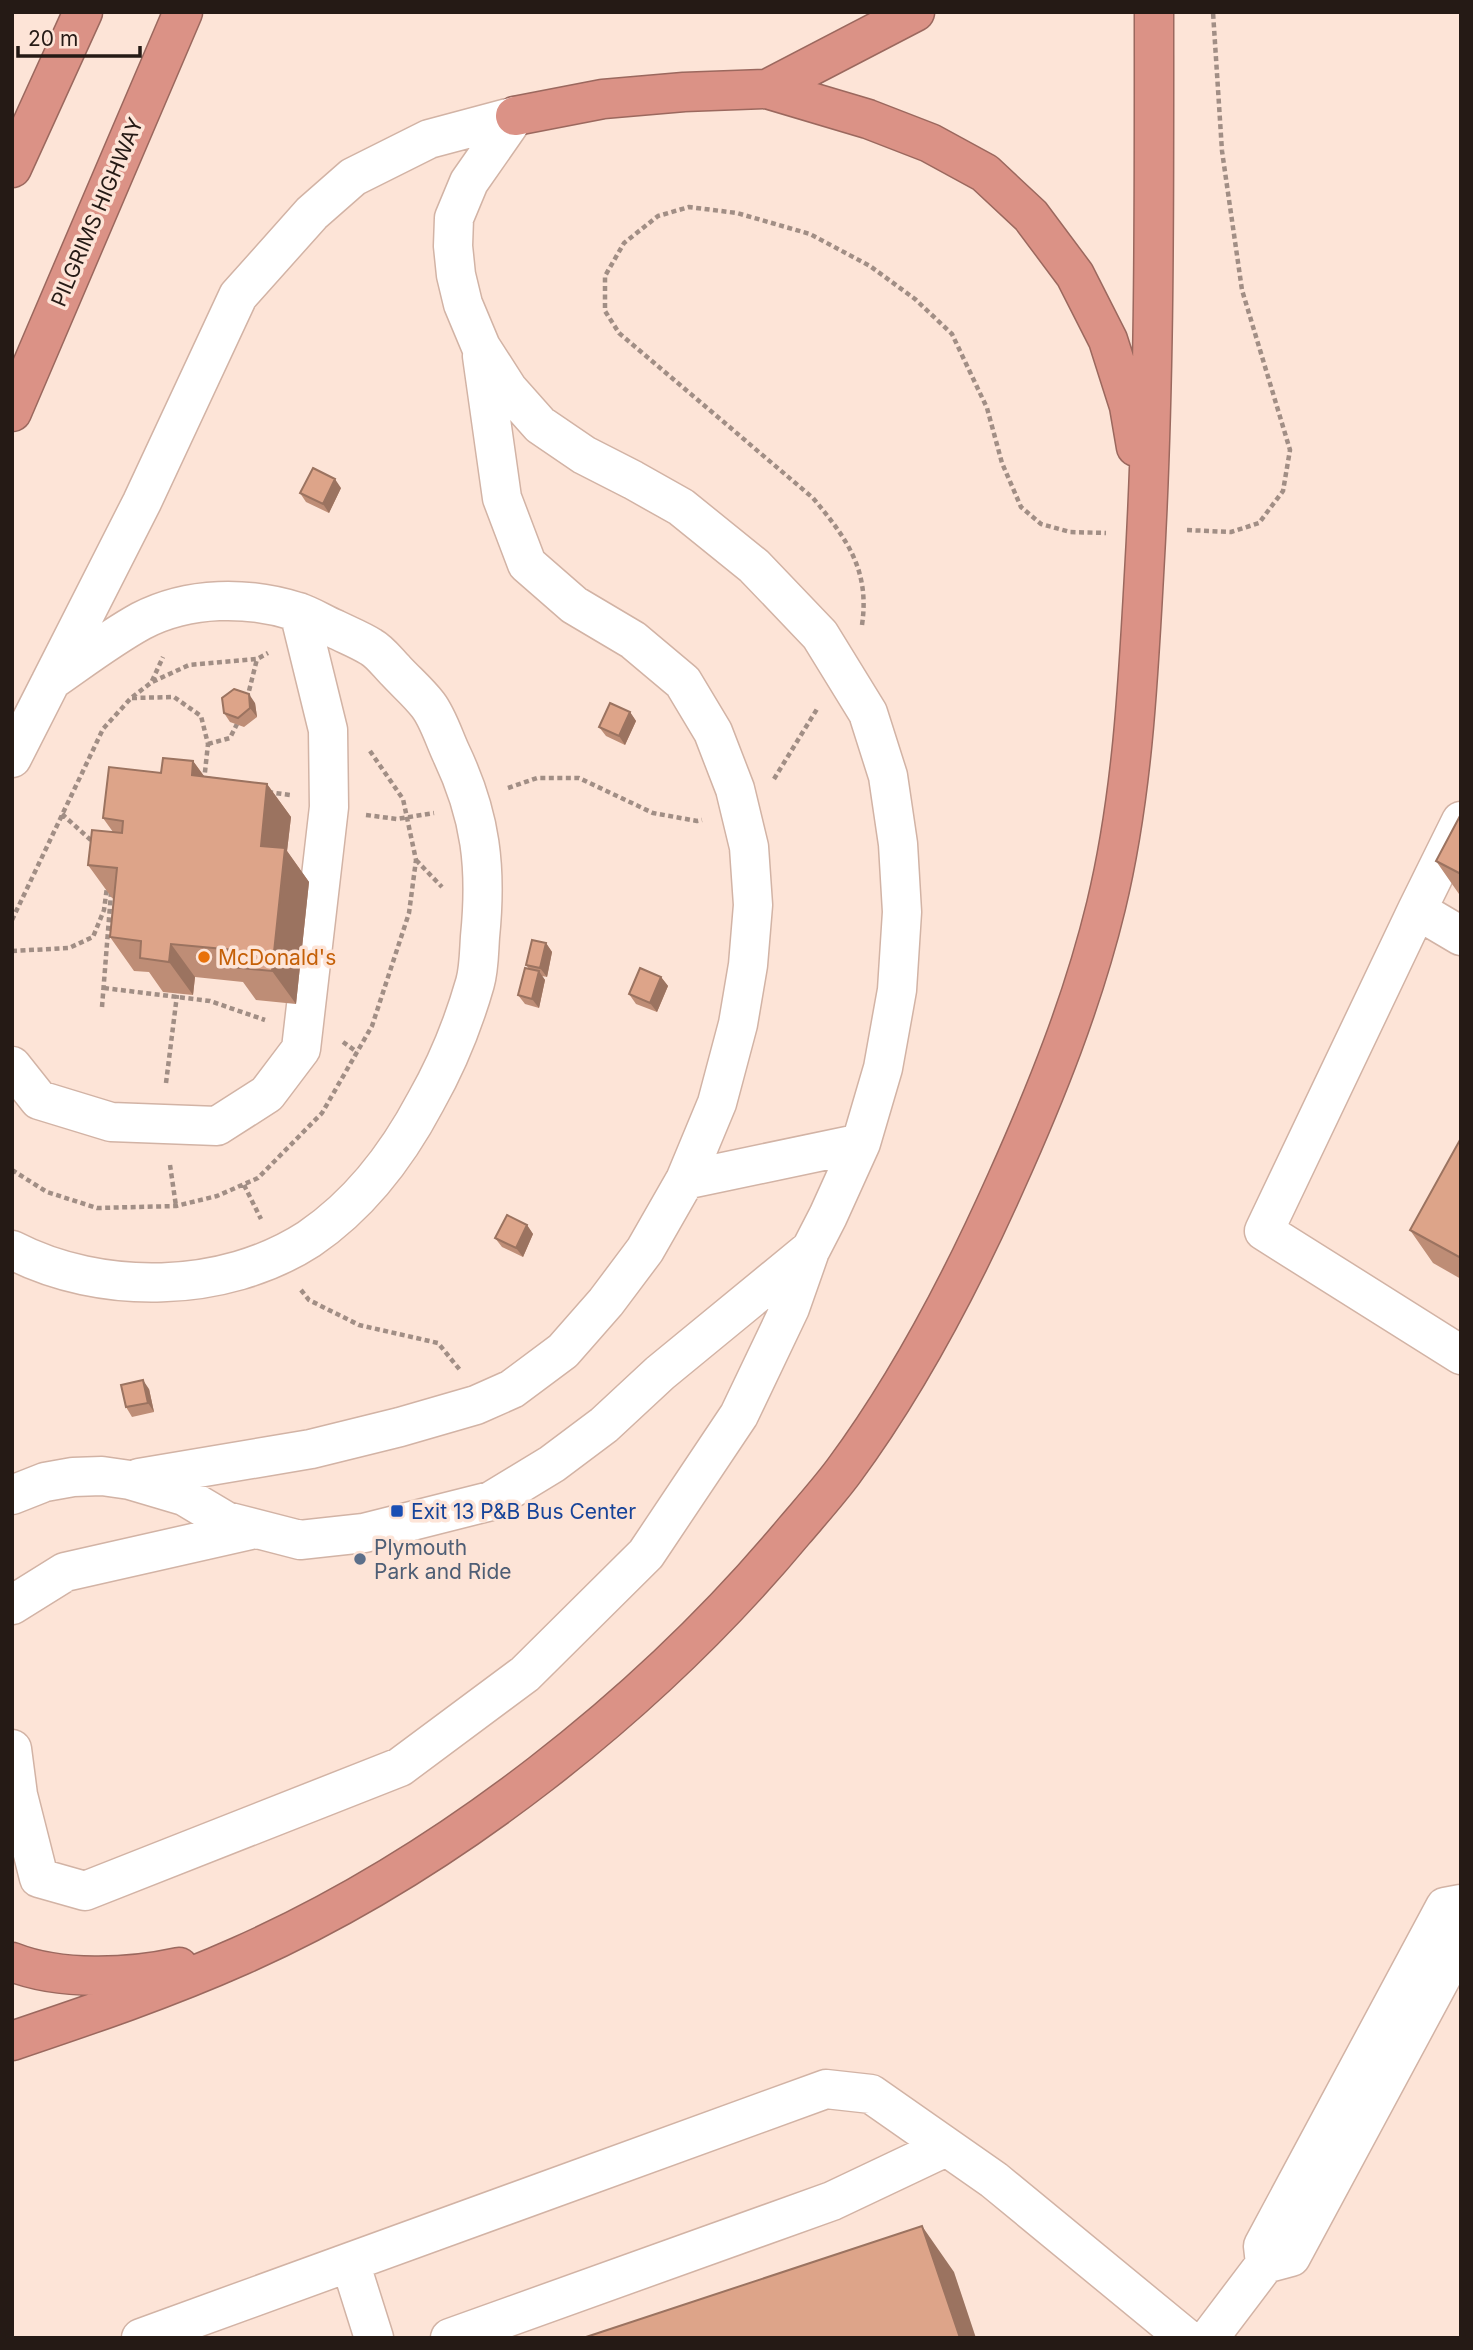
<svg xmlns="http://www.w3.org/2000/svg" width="1473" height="2350" font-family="Inter,sans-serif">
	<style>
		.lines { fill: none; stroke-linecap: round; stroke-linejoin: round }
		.minor-casing { stroke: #d2b3a5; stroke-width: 41 }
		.highway-casing { stroke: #9b685e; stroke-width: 41 }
		.path { stroke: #a18e85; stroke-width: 4.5; stroke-dasharray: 5 3.5; stroke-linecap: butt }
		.minor { stroke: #fff; stroke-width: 38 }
		.highway { stroke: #db9286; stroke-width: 38 }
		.wall { fill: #be8d76 }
		.shaded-wall { fill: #9b7360 }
		.building { fill: #dda489; stroke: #9b7360; stroke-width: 2 }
		.food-dot { fill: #e8710a; stroke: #fde4d7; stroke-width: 2.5 }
		.transit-dot { fill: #1a4fb4; stroke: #fde4d7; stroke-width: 2.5 }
		.service-dot { fill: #5c6f8a; stroke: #fde4d7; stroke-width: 2.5 }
		.labels { text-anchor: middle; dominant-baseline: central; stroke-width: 7; stroke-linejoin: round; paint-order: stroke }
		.street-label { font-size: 21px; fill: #251a15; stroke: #fde4d7 }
		.food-label { font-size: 21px; fill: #c56008; stroke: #fde4d7; text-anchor: start }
		.transit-label { font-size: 21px; fill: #164399; stroke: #fde4d7; text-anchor: start }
		.service-label { font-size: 21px; fill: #4e5e75; stroke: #fde4d7; text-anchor: start }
	</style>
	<rect width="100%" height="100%" fill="#fde4d7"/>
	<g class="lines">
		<g class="minor-casing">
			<path id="minor" d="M12,758L142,502L238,296L312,213L353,177L429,139L515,116
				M1461,821L1417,910L1461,936
				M1417,910L1264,1231L1461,1355
				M12,1066L39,1100L111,1122L217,1126L267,1094L301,1049L329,807L328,730L299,612
				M685,1180L861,1143
				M12,1250C101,1296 224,1294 309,1239C359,1205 398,1154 426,1101C447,1064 463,1025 475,983C479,969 479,952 480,937C487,868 481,816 451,753C444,738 438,718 428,705C418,692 406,682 395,670C388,663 380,652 371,647C360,640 347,635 335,629C323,624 311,616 298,612C248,596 189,596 141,621C110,638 80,661 51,681
				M139,1478L311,1449L400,1427L476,1405L512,1389L563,1351L606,1302L645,1250L685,1180L717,1103L738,1024L748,965L753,905L749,847L735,789L713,732L683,682L633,640L574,605L527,564L502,498L482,356
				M12,1495L45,1482L73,1477L102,1476L130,1480L184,1496L226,1521L300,1540L364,1533L491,1501L552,1464L604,1425L660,1373L811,1249L828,1216L861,1143L883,1068L897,990L902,912L898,844L888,776L868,713L820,635L754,566L681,507L633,480L584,455L540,425L508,389L481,347L463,304L456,275L453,246L454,218L469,182L515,116
				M12,1605L65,1572L255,1529
				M12,1749L18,1795L39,1878L85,1891L400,1767L525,1674L646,1554L739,1415L790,1308L810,1251
				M1461,1904L1445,1907L1263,2246L1265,2264L1291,2257L1461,1941
				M350,2262L374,2338
				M141,2338L826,2089L871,2094L994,2180L1186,2338
				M450,2338L832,2201L946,2147
				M1209,2338L1265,2264"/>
		</g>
		<g class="highway-casing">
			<path id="highway" d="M767,89L915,12
				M515,116L603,99L684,92L767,89L868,119L930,143L985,173L1031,216L1075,275L1108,340L1129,406L1136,447
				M12,168L83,12
				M12,412L183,12
				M12,1962C60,1981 129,1978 179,1967
				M12,2041C89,2015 166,1989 240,1956C447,1864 650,1704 794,1531C811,1511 828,1492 843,1472C909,1383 961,1283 1006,1182C1046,1093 1083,1001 1106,906C1132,798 1138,686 1144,575C1155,388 1154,200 1154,12"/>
		</g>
		<path class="path" d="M1187,530L1231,532L1259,523L1283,491L1290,450L1242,290L1222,151L1213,12
			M862,625C870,570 847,539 813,498L619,333L605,311V276L624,243L658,216L689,207L737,213L810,234L870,266L915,299L952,334L987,408L1002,463L1021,507L1041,524L1070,532L1106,533
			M152,681L163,657
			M132,698L174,697L201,716L208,744L204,781
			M247,699L257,659
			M208,744L230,738L237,724
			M774,779L817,709
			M508,788L537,778H579L653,813L697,821L702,820
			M268,792L290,795
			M62,814L94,843
			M366,815L397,819L434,813
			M416,860L442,887
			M12,920L103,729L131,698L152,682L189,665L257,659L268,653
			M12,951L69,948L93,937L104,910L107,887
			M104,988L210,1001L265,1020
			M102,1007L111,893
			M343,1042L357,1052
			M166,1083L177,995
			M170,1165L176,1206
			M12,1170L47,1192L97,1208L176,1206L217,1196L258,1178L322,1113L372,1026L409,913L416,860L403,799L370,751
			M244,1185L261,1219
			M301,1290L309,1300L359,1325L438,1343L460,1370"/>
		<use href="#minor" class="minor"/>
		<use href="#highway" class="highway"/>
	</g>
	<path class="wall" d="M341,488L329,513L306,502L300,493Z
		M255,703L257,717L244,727L230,722L224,713Z
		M630,712L636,721L625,745L606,736L599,727Z
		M193,761L204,776L267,784L291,817L287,851L309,882L296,1004L256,1000L243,982L195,977L193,995L163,992L149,972L134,971L110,937L114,899L112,898L88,865L113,832L103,818L161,773Z
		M1461,814V895L1459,894L1436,861Z
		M546,943L552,952L547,977L542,976L545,980L539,1008L525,1004L518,995L529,969L526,965Z
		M661,977L668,986L657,1012L636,1004L629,994Z
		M1461,1138V1279L1433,1263L1410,1230Z
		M527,1225L533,1234L523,1257L502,1247L495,1238Z
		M149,1389L154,1412L132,1417L126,1407Z"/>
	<path class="shaded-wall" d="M335,479L341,488L329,513L323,504Z
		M249,694L255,703L257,717L250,708Z
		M630,712L636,721L625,745L619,736Z
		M193,761L217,794L192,775Z
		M267,784L291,817L287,851L309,882L296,1004L272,971L261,846Z
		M546,943L552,952L547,977L540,968Z
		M171,944L195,977L193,995L169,962Z
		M539,971L545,980L539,1008L532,999Z
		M661,977L668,986L657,1012L650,1003Z
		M527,1225L533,1234L523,1257L516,1248Z
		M143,1380L149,1389L154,1412L148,1403Z
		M922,2226L954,2272L976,2338H960Z"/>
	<path class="building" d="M313,468L335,479L323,504L300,493Z
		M234,689L249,694L250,708L238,718L224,713L222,698Z
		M610,703L630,712L619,736L599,727Z
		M163,758L193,761L192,775L267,784L261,846L285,848L272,971L232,967L234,950L171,944L169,962L140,958L141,941L110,937L117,868L88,865L92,830L122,833L123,821L103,818L109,767L161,773Z
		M1461,814V874L1436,861Z
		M532,940L546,943L540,968L526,965Z
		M525,968L539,971L532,999L518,995Z
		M640,968L661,977L650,1003L629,994Z
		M1461,1138V1258L1410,1230Z
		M507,1215L527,1225L516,1248L495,1238Z
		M143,1380L148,1403L126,1407L121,1385Z
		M922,2226L960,2338H583Z"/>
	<circle class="food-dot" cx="204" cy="957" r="7"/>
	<rect class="transit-dot" x="390" y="1504" width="14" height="14" rx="3.5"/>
	<circle class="service-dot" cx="360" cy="1559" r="7"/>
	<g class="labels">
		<g class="street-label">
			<text transform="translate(97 212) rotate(-67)">PILGRIMS HIGHWAY</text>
		</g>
		<g class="food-label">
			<text x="218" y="957">McDonald's</text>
		</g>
		<g class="transit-label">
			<text x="411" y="1511">Exit 13 P&amp;B Bus Center</text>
		</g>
		<g class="service-label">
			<text x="374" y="1547">Plymouth<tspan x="374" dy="24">Park and Ride</tspan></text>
		</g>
	</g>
	<rect width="1473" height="2350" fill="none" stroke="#251a15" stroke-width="28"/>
	<path d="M18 46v10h122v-10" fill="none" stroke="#251a15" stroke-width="3.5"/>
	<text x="28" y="46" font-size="21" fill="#251a15" stroke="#fde4d7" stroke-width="5" paint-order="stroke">20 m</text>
</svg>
